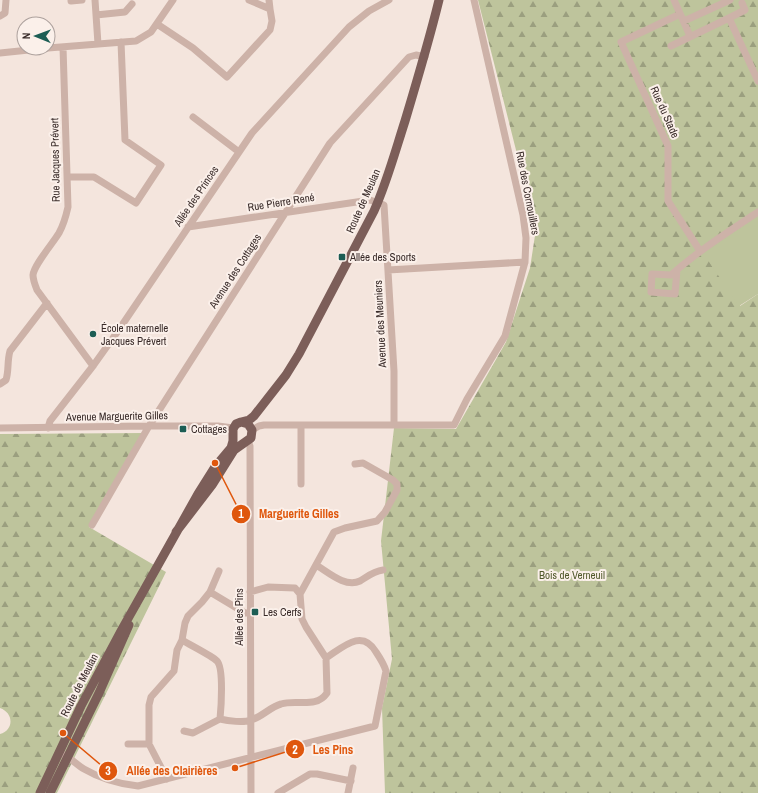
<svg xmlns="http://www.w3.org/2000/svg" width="758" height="793" font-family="'Archivo Narrow',sans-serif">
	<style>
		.forest { fill: url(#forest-firs) }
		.park { fill: #bec49c }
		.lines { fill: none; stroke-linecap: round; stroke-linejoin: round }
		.minor { stroke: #cdb2a8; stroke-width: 7 }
		.major { stroke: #7c5e59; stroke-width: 9 }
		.poi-dot { fill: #1c5d54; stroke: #fbf0ea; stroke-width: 1.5 }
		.labels { text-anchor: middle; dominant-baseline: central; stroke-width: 4; stroke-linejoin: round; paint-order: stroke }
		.street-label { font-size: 11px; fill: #392b29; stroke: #fbf0ea }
		.poi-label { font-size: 11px; fill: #392b29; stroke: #fbf0ea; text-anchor: start }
		.park-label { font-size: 11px; fill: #51592b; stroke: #fbf0ea }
		.leader { fill: none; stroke: #df570d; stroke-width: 1.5 }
		.callout-dot { fill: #df570d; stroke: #fbf0ea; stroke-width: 1.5 }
		.mark-label { font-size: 12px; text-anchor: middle; font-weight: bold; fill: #fff }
		.callout-label { font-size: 12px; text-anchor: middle; font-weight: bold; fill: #df570d; stroke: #fbf0ea; stroke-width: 4; stroke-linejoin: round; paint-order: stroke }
	</style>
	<defs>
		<pattern id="forest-firs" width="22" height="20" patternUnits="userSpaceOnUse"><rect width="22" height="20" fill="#bec49c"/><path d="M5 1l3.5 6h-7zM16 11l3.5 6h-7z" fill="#9b9f7f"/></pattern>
	</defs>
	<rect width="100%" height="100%" fill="#f4e5dd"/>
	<path class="forest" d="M478,0H758V216L740,306L758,294V793H385L382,708L392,659L381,541L394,428L456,429L506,342L530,268L536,229Z
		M144,433L89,527L166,572L57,793H0V734C14,730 14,713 0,708V434Z"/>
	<path class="park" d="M758,216V294L739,306L703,253Z"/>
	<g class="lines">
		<path class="minor" d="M95,0L98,44
			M269,0L270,9
			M674,0L690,36
			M71,1L82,0
			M680,14L621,42L668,146V201L700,251
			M96,15L125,12L132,4
			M0,16L5,13L6,0
			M729,18L745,10L742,3
			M684,21L730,0
			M157,24L193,48L227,77L270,30L272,21L270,9L249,0
			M671,46L729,18L758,81
			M63,47L68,207C66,216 64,224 59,233C53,243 34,265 33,275C33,280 35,285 37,290L93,366
			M48,48L136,41L151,32L173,0
			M0,53L48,48
			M193,117L239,152
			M68,177H94L136,203L161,165L125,140L121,42
			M188,227L370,200L384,205L394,371V425
			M388,270L525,262
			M677,270L675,294L651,292L652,274L671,275C698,251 728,232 758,212
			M0,384L6,380C9,371 7,361 10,351L47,303
			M0,428L149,426H218L233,428
			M48,428L50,421L93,366L118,331L252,133L349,27L369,11L389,0
			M252,430L259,426L264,425H454L467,399L505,336L525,262L526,238L523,215L474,0
			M248,441L250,446L251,793
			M301,484V425
			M92,525L149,426L330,143L409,57L416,55L425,57
			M316,565C328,572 345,588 360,581C368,576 374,571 383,570
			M210,592L245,613H250
			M300,594L334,532L345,528L377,521L385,512L397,490V484L393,480L363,463L355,464
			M182,640C190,645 212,656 217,661C224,668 221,709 220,719C228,721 244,723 251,720C262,717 270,707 281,704C297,699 316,709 327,693L326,658L306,627L302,619L300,594L295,588L268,587L250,592
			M184,731L193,733L220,719
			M128,744H149
			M64,755C72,759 77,765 84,769C101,779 119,784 138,786L375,726L386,671C384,664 380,658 376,652C362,628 343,647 326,658
			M167,779L149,744V705L151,697L174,671L177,650L182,640L185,623L188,616L202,602L210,592L219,571
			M278,793L310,774H317L351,781
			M348,793L353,768"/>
		<path class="major" d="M241,422L249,420L254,416L286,375L299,354L374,211C387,182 395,152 405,121C417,81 429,41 439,0
			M40,793L81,706L121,631L198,494L215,467L231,448L233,441V429L236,424L241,422L248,424L252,430L251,438L234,450L212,485L176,532
			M50,793L99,693L129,625"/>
	</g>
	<g class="poi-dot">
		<rect x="338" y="253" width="8" height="8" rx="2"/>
		<circle cx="93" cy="334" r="4"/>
		<rect x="179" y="425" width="8" height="8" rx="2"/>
		<rect x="251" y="608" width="8" height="8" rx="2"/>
	</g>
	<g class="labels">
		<g class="street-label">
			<text transform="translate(665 112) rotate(66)">Rue du Stade</text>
			<text transform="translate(55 160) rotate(-91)">Rue Jacques Prévert</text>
			<text transform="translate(528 193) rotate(79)">Rue des Cornouillers</text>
			<text transform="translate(196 196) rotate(-56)">Allée des Princes</text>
			<text transform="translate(363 201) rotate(-66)">Route de Meulan</text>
			<text transform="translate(281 202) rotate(-9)">Rue Pierre René</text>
			<text transform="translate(235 271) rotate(-57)">Avenue des Cottages</text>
			<text transform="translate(380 324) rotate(-93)">Avenue des Meuniers</text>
			<text transform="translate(117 416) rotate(-1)">Avenue Marguerite Gilles</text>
			<text transform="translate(239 617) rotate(-90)">Allée des Pins</text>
			<text transform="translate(79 685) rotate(-63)">Route de Meulan</text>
		</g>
		<g class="poi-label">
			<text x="350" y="257">Allée des Sports</text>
			<text x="101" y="328">École maternelle<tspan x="101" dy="13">Jacques Prévert</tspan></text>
			<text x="191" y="429">Cottages</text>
			<text x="263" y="612">Les Cerfs</text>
		</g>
		<g class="park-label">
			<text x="572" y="575">Bois de Verneuil</text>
		</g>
	</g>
	<path class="leader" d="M215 463L241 514M235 768L295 749M63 733L108 771"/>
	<g class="callout-dot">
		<circle cx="215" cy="463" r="4"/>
		<circle cx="235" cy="768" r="4"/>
		<circle cx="63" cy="733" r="4"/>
		<circle cx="241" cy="514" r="10"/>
		<circle cx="295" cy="749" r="10"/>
		<circle cx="108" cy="771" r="10"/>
	</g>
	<g class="mark-label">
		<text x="241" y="518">1</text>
		<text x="295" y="754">2</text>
		<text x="108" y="775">3</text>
	</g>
	<g class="callout-label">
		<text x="299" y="518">Marguerite Gilles</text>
		<text x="333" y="754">Les Pins</text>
		<text x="172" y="775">Allée des Clairières</text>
	</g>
	<g transform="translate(36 36) rotate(271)"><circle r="19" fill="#fbf0ea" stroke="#ada19d"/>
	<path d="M0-3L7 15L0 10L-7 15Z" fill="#1c5d54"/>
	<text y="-6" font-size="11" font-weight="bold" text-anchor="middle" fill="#392b29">N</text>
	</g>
</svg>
